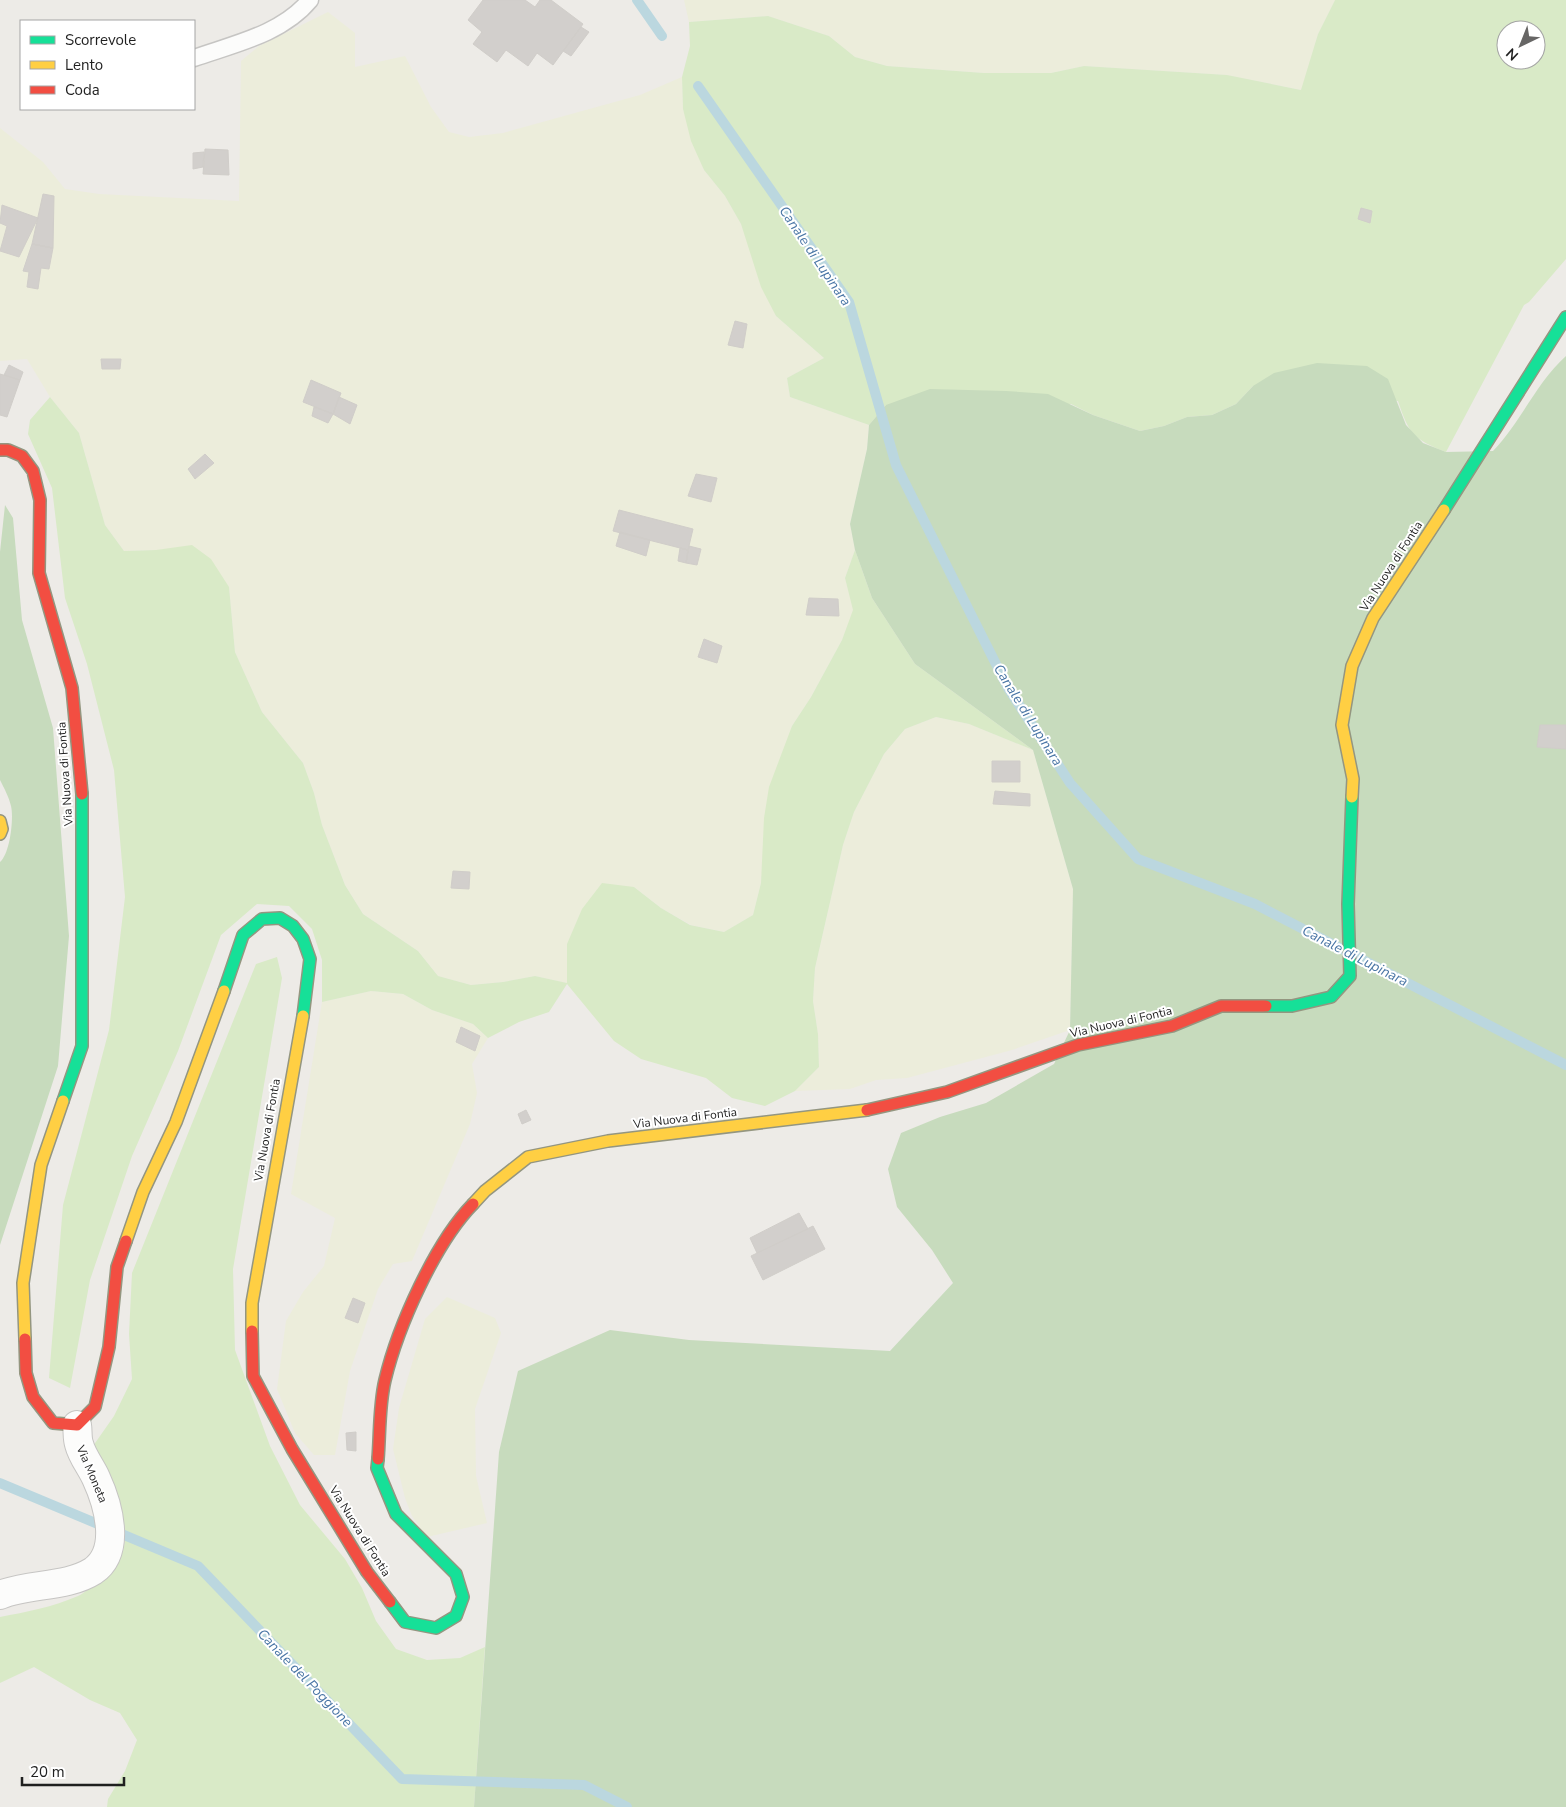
<svg xmlns="http://www.w3.org/2000/svg" width="1566" height="1807" font-family="'Nunito Sans',sans-serif">
	<style>
		.farmland { fill: #eceddb }
		.grass { fill: #d9eac7; fill-rule: evenodd }
		.forest { fill: #c7dbbd }
		.lines { fill: none; stroke-linecap: round; stroke-linejoin: round }
		.stream { stroke: #bbd7df; stroke-width: 10 }
		.building { fill: #d2cfcc; stroke: #d0cdc9 }
		.lane-casing { stroke: #c6c5c3; stroke-width: 19 }
		.street-casing { stroke: #c6c5c3; stroke-width: 30 }
		.fast-casing { stroke: #949680; stroke-width: 14 }
		.slow-casing { stroke: #949680; stroke-width: 14 }
		.jam-casing { stroke: #949680; stroke-width: 14 }
		.lane { stroke: #fcfcfb; stroke-width: 16 }
		.street { stroke: #fcfcfb; stroke-width: 28 }
		.fast { stroke: #16e098; stroke-width: 11 }
		.slow { stroke: #ffcf43; stroke-width: 11 }
		.jam { stroke: #f24e42; stroke-width: 11 }
		.labels { text-anchor: middle; dominant-baseline: central; stroke-width: 4; stroke-linejoin: round; paint-order: stroke }
		.street-label { font-size: 12px; fill: #1f1f1f; stroke: #fff }
		.water-label { font-size: 14px; font-style: italic; fill: #4975a5; stroke: #fff }
	</style>
	<rect width="100%" height="100%" fill="#edebe7"/>
	<path class="farmland" d="M684,0H1335L1318,34L1302,90L1226,75L1084,66L1051,73H984L887,66L855,57L829,36L768,16L689,22Z
		M328,12L355,33V67L405,56L431,107L449,132L469,137L503,133L640,95L682,77L683,109L704,170L725,196L741,224L776,316L824,358L787,378L790,397L869,425L867,449L850,524L855,550L845,578L854,610L842,640L811,697L792,726L764,851L761,883L753,915L724,932L691,925L661,908L634,887L567,944V983L535,976L503,982L471,985L438,976L418,951L363,914L345,885L322,825L314,793L303,763L262,712L235,652L229,587L156,550L124,551L105,525L79,433L50,397L27,359L0,361V128L43,162L65,189L99,194L239,201L241,61L259,46Z
		M936,717L969,724L1033,750L1073,889L1070,1030L1012,1050L907,1078L876,1080L850,1089L795,1091L819,1067L818,1034L813,1001L815,968L843,845L854,812L884,754L905,729Z
		M371,991L403,994L432,1010L473,1024L488,1038L472,1064L477,1093L470,1124L412,1261L393,1264L378,1289L350,1371L335,1455H314L295,1433L277,1389L286,1321L303,1292L324,1266L335,1218L291,1194L322,1002Z
		M447,1297L495,1318L501,1333L475,1409L476,1476L487,1523L427,1537L412,1516L405,1498L393,1449L399,1408L425,1319Z"/>
	<path class="grass" d="M1335,0H1566V259L1529,302L1524,305L1446,452C1413,439 1409,434 1398,401L1253,386L1236,404L1212,415L1187,417L1164,426L1140,431L1093,415L1071,404L886,405L869,425L790,397L787,378L824,358L776,316L761,287L741,224L725,196L704,170L691,141L683,109L682,77L690,46L689,22L768,16L829,36L855,57L887,66L984,73H1051L1084,66L1227,75L1301,90L1318,34ZM1506,30H1536V60H1506Z
		M50,397L79,433L105,525L124,551L156,550L192,545L211,559L229,587L235,652L262,712L303,763L314,793L322,825L345,885L363,914L418,951L438,976L471,985L503,982L535,976L567,983V944L582,909L602,883L634,887L661,908L690,925L724,932L753,915L761,883L764,818L769,787L792,726L811,697L842,640L853,610L845,578L855,550L872,598L915,664L1033,750L969,724L936,717L905,729L884,754L854,812L843,845L815,968L813,1001L818,1034L819,1067L795,1091L765,1106L732,1098L706,1078L641,1059L614,1041L567,984L549,1012L519,1022L488,1038L473,1024L432,1010L403,994L371,991L322,1002V960L312,929L289,906L257,904L221,935L178,1051L132,1156L90,1280L70,1388L49,1378L63,1205L109,1030L125,897L114,770L87,664L65,598L52,488L28,434L30,420Z
		M277,957L282,978L233,1269L235,1350L270,1446L300,1505L345,1559L362,1588L376,1621L396,1649L427,1660L460,1658L485,1647L474,1807H107L108,1799L125,1771L137,1740L120,1713L90,1700L34,1667L0,1683V1617C26,1612 53,1607 78,1596C91,1590 122,1562 124,1547C129,1513 111,1474 93,1446L114,1416L132,1379L129,1334L132,1273L256,964Z"/>
	<path class="forest" d="M1566,356V1807H474L499,1452L518,1371L610,1330L689,1340L890,1351L953,1283L932,1250L897,1207L888,1169L901,1133L940,1117L986,1103L1054,1064L1070,1030L1073,889L1033,750L915,664L872,598L855,550L850,524L867,449L869,425L886,405L930,389L1006,391L1048,394L1093,415L1140,431L1164,426L1187,417L1212,415L1236,404L1253,386L1274,373L1317,363L1367,366L1388,379L1406,425L1423,443L1446,452L1493,451C1521,422 1536,383 1566,356Z
		M5,505L13,518L22,620L53,728L69,936L58,1066L0,1245V862C10,854 14,818 11,806C9,797 4,788 0,780V552Z"/>
	<g class="lines">
		<path class="stream" d="M637,0L662,36
			M698,86L849,302L896,465L1008,688L1070,783L1138,859L1255,904L1566,1065
			M0,1483L198,1566L402,1779L584,1785L627,1807"/>
	</g>
	<path class="building" d="M483,0H525L535,7L540,0H551L583,24L553,65L537,53L528,66L506,50L497,62L473,44L482,32L468,20Z
		M581,27L589,32L571,56L563,51Z
		M205,149L228,150L229,175L203,174Z
		M204,152L203,167L193,169V153Z
		M43,194L54,196L53,248L32,244Z
		M2,205L38,218L19,257L0,251L7,226L0,223Z
		M1361,208L1372,211L1370,223L1358,219Z
		M32,244L53,248L49,269L41,268L38,289L27,287L29,272L23,271Z
		M735,321L747,324L743,348L728,345Z
		M101,359H121L120,369H102Z
		M9,365L23,372L20,380L4,375Z
		M0,374L20,380L7,417L0,415Z
		M311,380L341,393L333,414L303,402Z
		M339,397L357,405L350,424L333,414Z
		M314,407L333,414L328,423L312,416Z
		M205,454L214,463L195,479L188,469Z
		M696,474L717,478L711,502L688,496Z
		M619,510L693,529L688,550L613,531Z
		M620,532L650,540L646,556L616,546Z
		M689,546L701,549L697,565L686,563Z
		M680,548L688,550L686,563L678,561Z
		M809,598L838,599L839,616L806,615Z
		M704,639L722,646L717,663L698,657Z
		M1540,725H1566V749L1537,747Z
		M992,761H1020V782H992Z
		M995,791L1030,794V806L993,804Z
		M453,871L470,872L469,889L451,888Z
		M461,1027L480,1036L475,1051L456,1042Z
		M526,1110L531,1120L522,1124L518,1114Z
		M799,1213L808,1229L757,1253L750,1238Z
		M813,1226L825,1249L763,1280L751,1256Z
		M353,1298L365,1303L358,1323L345,1318Z
		M356,1432V1451L347,1450L346,1433Z"/>
	<g class="lines">
		<g class="lane-casing">
			<path id="lane" d="M194,58C234,44 282,34 310,0"/>
		</g>
		<g class="street-casing">
			<path id="street" d="M0,1595C29,1583 66,1588 93,1571C122,1551 108,1504 96,1478C91,1467 82,1456 79,1444C77,1438 78,1431 77,1425"/>
		</g>
		<g class="fast-casing">
			<path id="fast" d="M1444,510L1566,317
				M224,991L243,935L262,919L280,918L293,926L303,939L310,959L303,1016
				M1266,1006H1292L1331,997L1350,976L1348,904L1352,797
				M63,1101L82,1046V794
				M378,1459L377,1468L396,1514L456,1574L463,1597L456,1616L436,1628L405,1622L390,1602"/>
		</g>
		<g class="slow-casing">
			<path id="slow" d="M1352,797L1353,779L1342,725L1352,666L1373,618L1444,510
				M0,821L2,829L0,834
				M473,1204L485,1191L528,1157L608,1141L867,1110
				M126,1241L143,1192L176,1122L224,991
				M252,1331V1303L303,1016
				M25,1339L23,1283L41,1165L63,1101"/>
		</g>
		<g class="jam-casing">
			<path id="jam" d="M0,450H8L22,456L33,471L40,500L39,573L72,688L82,794
				M867,1110L947,1092L1078,1045L1172,1026L1221,1006H1266
				M252,1331L253,1376L292,1449L367,1572L390,1602
				M25,1339L26,1373L33,1397L53,1423L77,1425L95,1407L109,1347L117,1267L126,1241
				M378,1459C380,1434 379,1405 385,1380C398,1326 435,1243 473,1204"/>
		</g>
		<use href="#lane" class="lane"/>
		<use href="#street" class="street"/>
		<use href="#fast" class="fast"/>
		<use href="#slow" class="slow"/>
		<use href="#jam" class="jam"/>
	</g>
	<g class="labels">
		<g class="street-label">
			<text transform="translate(1391 566) rotate(-57)">Via Nuova di Fontia</text>
			<text transform="translate(65 774) rotate(-94)">Via Nuova di Fontia</text>
			<text transform="translate(1121 1022) rotate(-13)">Via Nuova di Fontia</text>
			<text transform="translate(685 1118) rotate(-7)">Via Nuova di Fontia</text>
			<text transform="translate(267 1130) rotate(-80)">Via Nuova di Fontia</text>
			<text transform="translate(92 1474) rotate(67)">Via Moneta</text>
			<text transform="translate(360 1531) rotate(58)">Via Nuova di Fontia</text>
		</g>
		<g class="water-label">
			<text transform="translate(815 256) rotate(56)">Canale di Lupinara</text>
			<text transform="translate(1028 715) rotate(58)">Canale di Lupinara</text>
			<text transform="translate(1355 956) rotate(27)">Canale di Lupinara</text>
			<text transform="translate(305 1678) rotate(46)">Canale del Poggione</text>
		</g>
	</g>
	<rect x="20" y="20" width="175" height="90" fill="#ffffff" stroke="#a5a5a5"/>
	<rect x="30" y="36" width="25" height="8" fill="#16e098" stroke="#a5a5a5"/>
	<text x="65" y="45" font-size="15" fill="#1f1f1f">Scorrevole</text>
	<rect x="30" y="61" width="25" height="8" fill="#ffcf43" stroke="#a5a5a5"/>
	<text x="65" y="70" font-size="15" fill="#1f1f1f">Lento</text>
	<rect x="30" y="86" width="25" height="8" fill="#f24e42" stroke="#a5a5a5"/>
	<text x="65" y="95" font-size="15" fill="#1f1f1f">Coda</text>
	<g transform="translate(1521 45) rotate(223)"><circle r="24" fill="#ffffff" stroke="#a5a5a5"/>
	<path d="M0-4L9 19L0 12L-9 19Z" fill="#676665"/>
	<text y="-8" font-size="14" font-weight="bold" text-anchor="middle" fill="#1f1f1f">N</text>
	</g>
	<path d="M22 1777v8h102v-8" fill="none" stroke="#1f1f1f" stroke-width="2.5"/>
	<text x="30" y="1777" font-size="15" fill="#1f1f1f" stroke="#ffffff" stroke-width="4" paint-order="stroke">20 m</text>
</svg>
